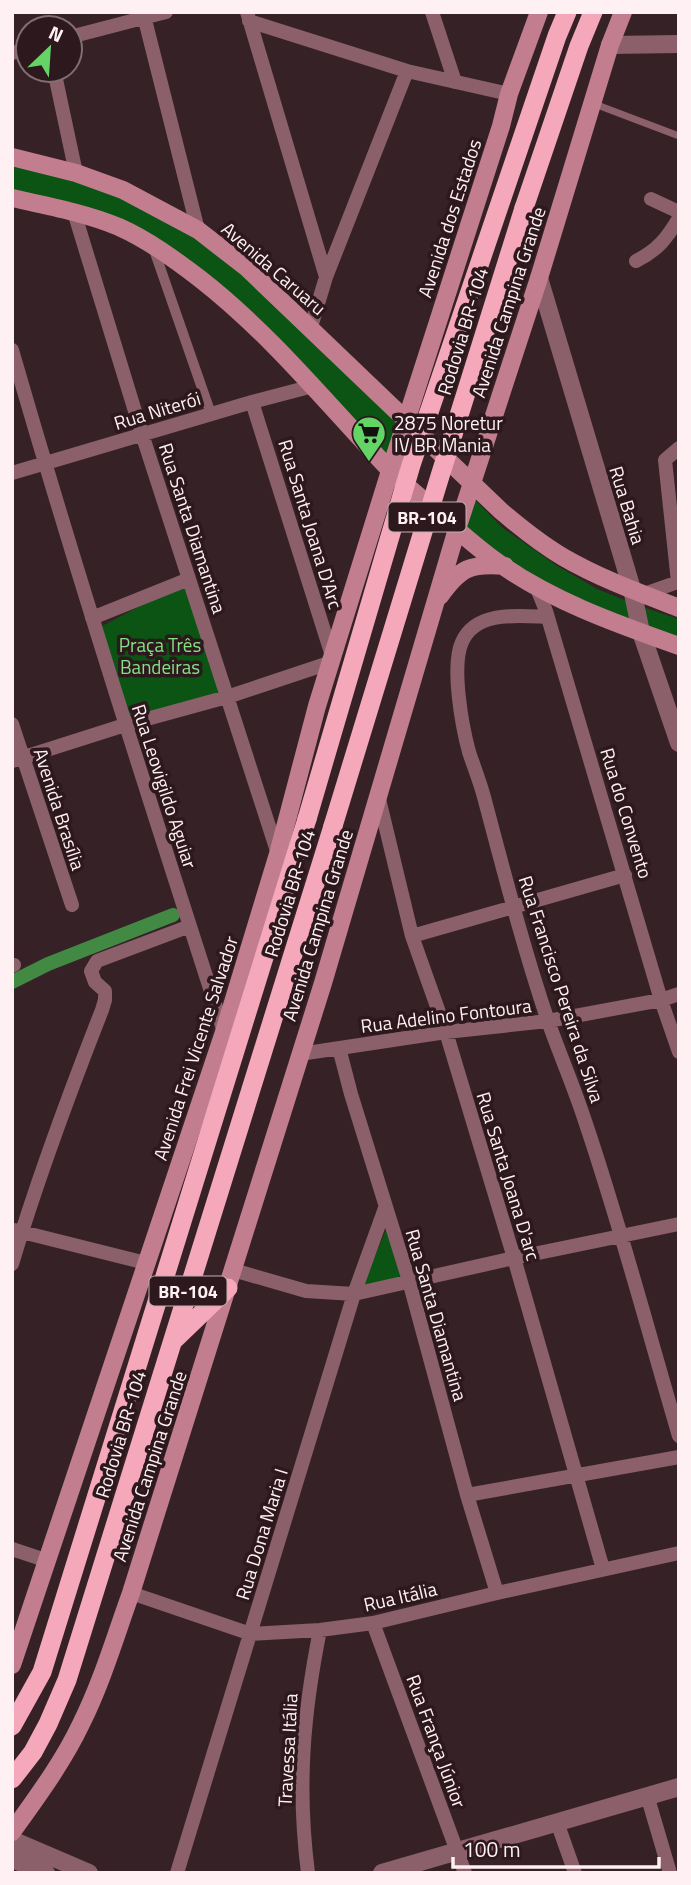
<svg xmlns="http://www.w3.org/2000/svg" width="691" height="1885" font-family="'Titillium Web',sans-serif">
	<style>
		.green { fill: #0b5413 }
		.lines { fill: none; stroke-linecap: round; stroke-linejoin: round }
		.canal { stroke: #428a43; stroke-width: 14 }
		.service { stroke: #8b606a; stroke-width: 7 }
		.pedestrian { stroke: #8b606a; stroke-width: 10 }
		.minor { stroke: #8b606a; stroke-width: 14 }
		.tertiary { stroke: #8b606a; stroke-width: 18 }
		.secondary { stroke: #c27e8f; stroke-width: 18 }
		.trunk { stroke: #f4a8ba; stroke-width: 19 }
		.trunk-bridge { stroke: #f4a8ba; stroke-width: 19 }
		.labels { text-anchor: middle; dominant-baseline: central; stroke-width: 7; stroke-linejoin: round; paint-order: stroke }
		.shield { fill: #2c181d; stroke: #bfafb3; stroke-width: 2 }
		.shield-label { font-size: 18px; font-weight: bold; fill: #fef0f3 }
		.street-label { font-size: 19px; fill: #fef0f3; stroke: #2c181d }
		.poi-label { font-size: 19px; fill: #fef0f3; stroke: #2c181d; text-anchor: start }
		.park-label { font-size: 19px; fill: #84e284; stroke: #2c181d }
	</style>
	<rect width="100%" height="100%" fill="#362226"/>
	<path class="green" d="M12,161L74,176L186,226L234,265L402,423L389,462L171,254L12,196Z
		M471,496L503,528L556,565L597,589L632,603L636,627L569,601L461,529Z
		M184,583L226,691L126,718L102,626Z
		M639,606L679,619V643L644,631Z
		M388,1224L403,1278L363,1287Z"/>
	<g class="lines">
		<path class="canal" d="M12,982L48,964L173,915"/>
		<path class="service" d="M592,103L679,136"/>
		<path class="pedestrian" d="M153,247L211,414"/>
		<path class="minor" d="M143,12L198,230
			M247,12L326,277
			M432,12L455,82
			M249,21L407,71L509,94
			M70,37L166,12
			M12,53L28,49
			M54,70L76,173
			M651,199L679,212
			M74,212L142,434L278,854
			M636,261C658,250 667,238 679,218
			M311,327L326,277L407,71
			M12,350C78,579 151,805 224,1032
			M252,402L333,659
			M12,473L252,402L313,386
			M536,586L546,611L661,1000L679,1052
			M644,594L678,582L665,460L679,448
			M548,617C519,616 476,610 462,642C451,666 462,726 469,752C474,767 480,782 484,797C504,872 523,947 548,1021C560,1055 574,1087 585,1121C620,1224 648,1331 679,1436
			M92,618L189,579
			M12,724L72,905
			M12,761L125,725L227,697L332,662
			M378,795L412,936L446,1032L514,1258L603,1569
			M412,936L625,875
			M12,966L14,965
			M339,1048L351,1094L409,1281L467,1495L497,1593
			M300,1054L446,1032L548,1021L661,1000L679,994
			M14,1230L146,1263
			M12,1264C38,1177 69,1094 102,1010L105,1000V991L95,982L91,971L97,961L190,926
			M233,1270L306,1291L354,1294L514,1258L679,1224
			M467,1495L679,1457
			M12,1549L48,1561
			M131,1593L251,1634L320,1630L373,1623L497,1593L679,1553
			M373,1623L465,1873
			M647,1795L670,1873
			M557,1822L575,1873
			M177,1873L354,1294L385,1208
			M308,1873C297,1787 303,1715 320,1630"/>
		<path class="tertiary" d="M610,45L679,44
			M539,278L632,589L641,632L679,743
			M12,1840L89,1873
			M12,1859L46,1873
			M382,1873L679,1787"/>
		<path class="secondary" d="M12,157L76,173L123,190L198,230L247,268L501,511C521,528 541,544 563,557C599,578 640,593 679,608
			M12,198C48,206 85,213 119,227C148,240 174,259 199,278C271,334 327,404 389,469C401,482 415,493 428,504C449,523 470,542 493,559C549,600 614,623 679,646
			M440,596C460,568 470,563 505,566
			M12,1665L224,1032L278,854L317,706L390,471L501,126L509,94L539,12
			M12,1832C37,1797 63,1762 81,1724C102,1682 115,1637 131,1593L323,983L457,529L539,278L610,45L623,12"/>
		<path class="trunk" d="M524,208L579,46L593,12
			M174,1340L228,1288
			M12,1726L42,1672L307,819
			M12,1779L33,1752L48,1724L67,1680L333,826"/>
		<path class="trunk-bridge" d="M307,819L411,465L557,36L567,12
			M333,826L440,476L524,208"/>
	</g>
	<defs>
		<g id="supermarket-pin" transform="scale(1.75)"><path d="M0 17L-7.5 6A9.5 9.5 0 1 1 7.5 6Z" fill="#65d467" stroke="#2c181d"/><path d="M-6-5.5h2.5l.6 2H6L4.5 2H-2.5L-4.4-4H-6ZM-1.5 3.2a1.3 1.3 0 1 0 .1 0ZM3 3.2a1.3 1.3 0 1 0 .1 0Z" fill="#111"/></g>
	</defs>
	<g fill-rule="evenodd">
		<use href="#supermarket-pin" x="369" y="433"/>
	</g>
	<g class="labels">
		<g class="shield">
			<rect x="388.5" y="502.5" width="77" height="29" rx="5"/>
			<rect x="149.5" y="1276.5" width="77" height="29" rx="5"/>
		</g>
		<g class="shield-label">
			<text x="427" y="517">BR-104</text>
			<text x="188" y="1291">BR-104</text>
		</g>
		<g class="street-label">
			<text transform="translate(449 218) rotate(-72)">Avenida dos Estados</text>
			<text transform="translate(274 268) rotate(41)">Avenida Caruaru</text>
			<text transform="translate(508 302) rotate(-72)">Avenida Campina Grande</text>
			<text transform="translate(462 331) rotate(-73)">Rodovia BR-104</text>
			<text transform="translate(157 410) rotate(-17)">Rua Niterói</text>
			<text transform="translate(628 505) rotate(73)">Rua Bahia</text>
			<text transform="translate(311 524) rotate(73)">Rua Santa Joana D'Arc</text>
			<text transform="translate(193 528) rotate(72)">Rua Santa Diamantina</text>
			<text transform="translate(165 786) rotate(72)">Rua Leovigildo Aguiar</text>
			<text transform="translate(60 809) rotate(72)">Avenida Brasília</text>
			<text transform="translate(627 813) rotate(73)">Rua do Convento</text>
			<text transform="translate(289 893) rotate(-73)">Rodovia BR-104</text>
			<text transform="translate(317 925) rotate(-73)">Avenida Campina Grande</text>
			<text transform="translate(562 989) rotate(72)">Rua Francisco Pereira da Silva</text>
			<text transform="translate(446 1015) rotate(-7)">Rua Adelino Fontoura</text>
			<text transform="translate(195 1048) rotate(-72)">Avenida Frei Vicente Salvador</text>
			<text transform="translate(509 1176) rotate(73)">Rua Santa Joana D'arc</text>
			<text transform="translate(437 1315) rotate(74)">Rua Santa Diamantina</text>
			<text transform="translate(120 1434) rotate(-73)">Rodovia BR-104</text>
			<text transform="translate(149 1466) rotate(-72)">Avenida Campina Grande</text>
			<text transform="translate(261 1534) rotate(-73)">Rua Dona Maria I</text>
			<text transform="translate(400 1596) rotate(-13)">Rua Itália</text>
			<text transform="translate(437 1741) rotate(70)">Rua França Júnior</text>
			<text transform="translate(287 1750) rotate(-87)">Travessa Itália</text>
		</g>
		<g class="poi-label">
			<text x="394" y="422">2875 Noretur<tspan x="394" dy="22">IV BR Mania</tspan></text>
		</g>
		<g class="park-label">
			<text x="160" y="644">Praça Três<tspan x="160" dy="22">Bandeiras</tspan></text>
		</g>
	</g>
	<rect width="691" height="1885" fill="none" stroke="#fef0f3" stroke-width="28"/>
	<g transform="translate(49 49) rotate(25)"><circle r="33" fill="#2c181d" stroke="#806e73" stroke-width="2"/>
	<path d="M0-5L12 26L0 18L-12 26Z" fill="#65d467"/>
	<text y="-10" font-size="19" font-weight="bold" text-anchor="middle" fill="#fef0f3">N</text>
	</g>
	<path d="M453 1857v10h206v-10" fill="none" stroke="#fef0f3" stroke-width="3.5"/>
	<text x="463" y="1857" font-size="21" fill="#fef0f3" stroke="#2c181d" stroke-width="5" paint-order="stroke">100 m</text>
</svg>
